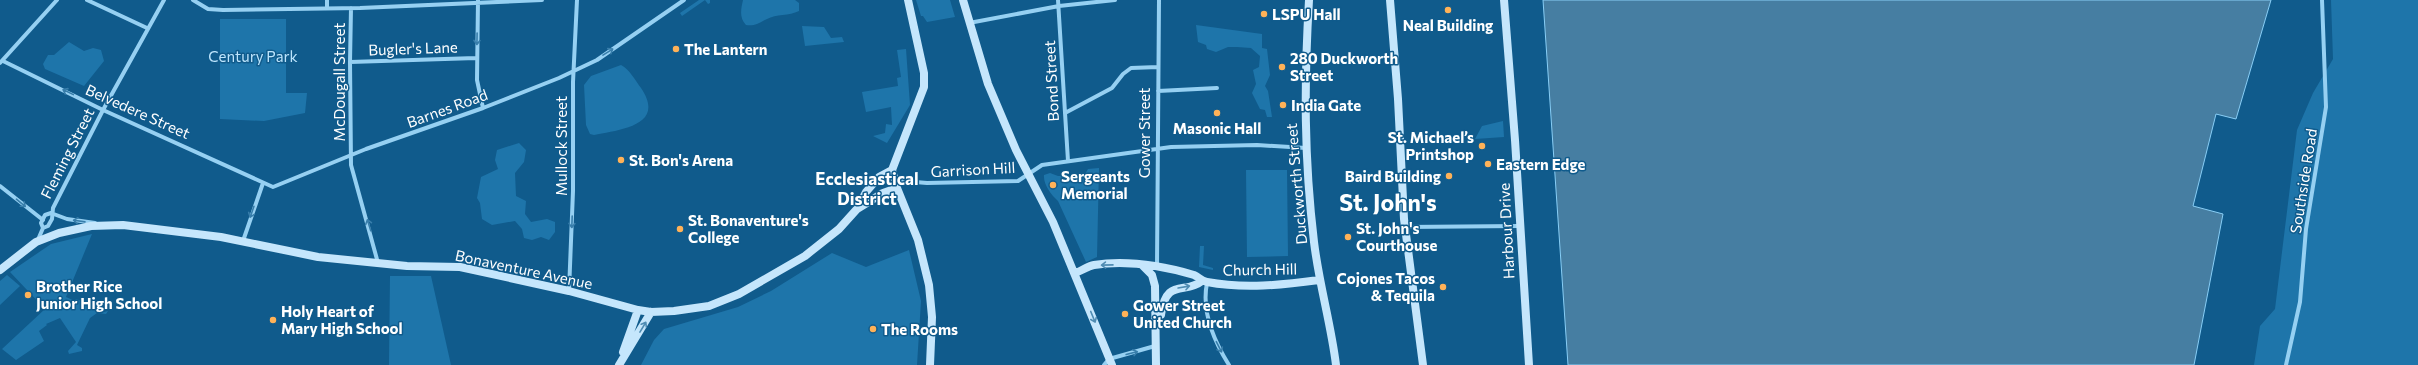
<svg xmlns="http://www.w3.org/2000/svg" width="2418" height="365" font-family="Commissioner,sans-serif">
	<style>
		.green { fill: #1e75aa }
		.water { fill: #467ea2; stroke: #88cef6 }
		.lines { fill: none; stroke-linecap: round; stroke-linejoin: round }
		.street { stroke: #96d0f2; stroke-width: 4 }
		.secondary { stroke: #c5e6fc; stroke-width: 8 }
		.oneway { stroke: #387eab }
		.oneway2 { stroke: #4f8cb3 }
		.poi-dot { fill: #ffb258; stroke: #105b8c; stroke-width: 1.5 }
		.labels { text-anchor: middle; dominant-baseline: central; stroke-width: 3; stroke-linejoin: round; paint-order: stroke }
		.poi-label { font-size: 15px; font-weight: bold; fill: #fff; stroke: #105b8c; text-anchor: start }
		.street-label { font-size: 15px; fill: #fff; stroke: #105b8c }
		.park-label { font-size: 15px; fill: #bde5fd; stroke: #105b8c }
		.quarter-label { font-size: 17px; font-weight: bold; fill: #fff; stroke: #105b8c }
		.town-label { font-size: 23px; font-weight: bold; fill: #fff; stroke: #105b8c }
	</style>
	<rect width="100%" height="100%" fill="#105b8c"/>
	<path class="green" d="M699,0H710V3L708,4L705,0L682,16L680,13Z
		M743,0H795L799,3V11C789,16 776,14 767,19C758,23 756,26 746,25C739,18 741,9 743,0Z
		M916,0H950L955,17L927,22L923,16H921Z
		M2331,0H2418V365H2254L2260,326L2275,309L2297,130L2313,93L2333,59Z
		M220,19H286V93H307L305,113L264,121L220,119Z
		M1196,25L1262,34V48L1267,49L1270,75L1265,86L1268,91L1272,117H1267L1265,110L1260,109L1252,93L1256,84L1253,70L1259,67L1260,56L1251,48L1237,47H1228L1216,52L1207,49L1206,45L1198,42Z
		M802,26L824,27L831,38L842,37L844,42L805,46Z
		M69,42L84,51L93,48L101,50L104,61L84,86L45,69L43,64L48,55H54Z
		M906,49L910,105L887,143L873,136L885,133L886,124L892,125L891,107L866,112L862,92L898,86L897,78L901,77L897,50Z
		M621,65C630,70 635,80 641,88C667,126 618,130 594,135L590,134L586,125L584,85L591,76Z
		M1503,121L1504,137L1475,139L1482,126Z
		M519,143L526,150L524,162L515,173L516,196L526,201L525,214L531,222L547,219L555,222V232L549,240L541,237L532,240L524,238L522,229L515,221L492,225L482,219L480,203L477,198L481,177L498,169L495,160L497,150Z
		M1099,168L1097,257L1086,262L1058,201C1051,195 1043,184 1044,175L1050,173L1058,176H1084L1088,169Z
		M1246,170H1287L1288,256L1247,257Z
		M92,234L66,297L75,301L76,299L82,301L81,304L90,307L91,305L104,312L108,311L106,314L97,313L90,318L77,345L82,348V351L69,354L68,351L76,342L60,318L46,324L47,325L39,331L44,341L16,360L2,349L45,309L10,272L51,244Z
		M1200,246H1204L1203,265L1213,268V270L1199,267Z
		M909,250L921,301L917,365H641L654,340L664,329L738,307L771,291L832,253L866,267Z
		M7,275L20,286L0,305V281Z
		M390,276H431L451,365H389Z"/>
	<path class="water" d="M1543,0H2271L2236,119L2216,114L2193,206L2223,214L2194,365H1568Z"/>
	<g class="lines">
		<path class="street" d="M87,0L147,28
			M193,0L208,9L223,10L360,8L542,0
			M478,0L477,80L483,108
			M1058,0L1068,161
			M327,8V0
			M351,8L350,62L351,165L378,263
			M969,23L1059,6L1115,0
			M3,61L103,110L273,187L366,149L483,108L559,78L597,60L684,0
			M350,62L476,58
			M0,63L57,0
			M1158,91L1217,88
			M1065,113L1112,88L1123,74L1131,68L1158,67
			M0,186L43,220
			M897,187L903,181L927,183L1018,181L1042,165L1171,147L1257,145L1306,148
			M51,213L67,219L95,223
			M1405,227L1519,226
			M43,228L48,226L52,219L53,208L103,110L164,0
			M243,241L263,183
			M37,242L43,228L41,223L45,215L51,213
			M1157,266L1159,0
			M1207,283C1201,312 1214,341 1229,365
			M569,291L573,191V82L577,0
			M1104,365L1109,359L1155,346
			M2286,365L2300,302L2306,229L2326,107L2322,0"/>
		<path class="secondary" d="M908,0L924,73V87L892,170L897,188L918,240L929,285L932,317L930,365
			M963,0L988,84L1016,150L1053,222L1112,365
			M1309,0C1304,84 1304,158 1314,242C1319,284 1331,324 1336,365
			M1390,0L1398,99L1404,219L1423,365
			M1504,0L1515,140L1529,365
			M857,209L883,193L897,188
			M1142,265L1152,275L1155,286L1156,365
			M0,270L36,242L59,233L91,226L123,225L221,237L318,257L407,266L460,267L569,291L638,310L651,312L674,311L709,306L739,294L805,256L839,229L857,209L866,192L879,177L892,170
			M1075,273C1081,271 1088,266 1094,265C1126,260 1163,266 1194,275C1199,277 1201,281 1207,282C1244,289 1282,285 1319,280
			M1155,320L1161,315C1166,277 1185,295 1202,281
			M623,352L638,310
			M619,365L651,312"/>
	</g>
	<defs><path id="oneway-shaft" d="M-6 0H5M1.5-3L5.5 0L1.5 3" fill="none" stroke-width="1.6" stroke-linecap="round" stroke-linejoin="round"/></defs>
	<g class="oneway">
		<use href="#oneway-shaft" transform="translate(477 39) rotate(91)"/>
		<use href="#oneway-shaft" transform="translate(608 52) rotate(-32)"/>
		<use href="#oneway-shaft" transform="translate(68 92) rotate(-154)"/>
		<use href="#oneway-shaft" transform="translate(21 203) rotate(40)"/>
		<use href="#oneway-shaft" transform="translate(252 212) rotate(109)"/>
		<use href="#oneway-shaft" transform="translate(79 221) rotate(-172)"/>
		<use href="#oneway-shaft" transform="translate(572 222) rotate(92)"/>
		<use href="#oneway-shaft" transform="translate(369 225) rotate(-107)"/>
		<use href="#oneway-shaft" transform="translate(1219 347) rotate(63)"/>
		<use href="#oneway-shaft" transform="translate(1132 353) rotate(-14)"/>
	</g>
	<g class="oneway2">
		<use href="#oneway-shaft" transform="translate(1107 265) rotate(179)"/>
		<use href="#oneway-shaft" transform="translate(1184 287) rotate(-10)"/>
		<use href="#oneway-shaft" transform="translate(1093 317) rotate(68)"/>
		<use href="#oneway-shaft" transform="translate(643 327) rotate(-59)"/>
	</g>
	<g class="poi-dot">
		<circle cx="1448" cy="10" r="4"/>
		<circle cx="1264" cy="14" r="4"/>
		<circle cx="676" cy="49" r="4"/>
		<circle cx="1282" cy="67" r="4"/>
		<circle cx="1283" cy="105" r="4"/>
		<circle cx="1217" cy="113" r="4"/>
		<circle cx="1482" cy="146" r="4"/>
		<circle cx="621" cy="160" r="4"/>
		<circle cx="1488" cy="164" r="4"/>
		<circle cx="1449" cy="176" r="4"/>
		<circle cx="1053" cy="185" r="4"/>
		<circle cx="680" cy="229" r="4"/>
		<circle cx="1348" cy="237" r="4"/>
		<circle cx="1443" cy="287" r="4"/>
		<circle cx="28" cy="295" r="4"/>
		<circle cx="1125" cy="314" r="4"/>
		<circle cx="273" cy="320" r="4"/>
		<circle cx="873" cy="329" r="4"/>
	</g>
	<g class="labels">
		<g class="poi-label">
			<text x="1272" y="14">LSPU Hall</text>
			<text x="1448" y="25" text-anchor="middle">Neal Building</text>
			<text x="684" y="49">The Lantern</text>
			<text x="1290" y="58">280 Duckworth<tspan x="1290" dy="17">Street</tspan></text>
			<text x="1291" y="105">India Gate</text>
			<text x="1217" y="128" text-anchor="middle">Masonic Hall</text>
			<text x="1474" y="137" text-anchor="end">St. Michael’s<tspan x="1474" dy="17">Printshop</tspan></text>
			<text x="629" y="160">St. Bon's Arena</text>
			<text x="1496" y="164">Eastern Edge</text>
			<text x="1061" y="176">Sergeants<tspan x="1061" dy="17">Memorial</tspan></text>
			<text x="1441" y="176" text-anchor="end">Baird Building</text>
			<text x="688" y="220">St. Bonaventure's<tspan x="688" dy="17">College</tspan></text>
			<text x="1356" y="228">St. John's<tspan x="1356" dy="17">Courthouse</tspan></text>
			<text x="1435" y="278" text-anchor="end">Cojones Tacos<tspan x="1435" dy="17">&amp; Tequila</tspan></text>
			<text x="36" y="286">Brother Rice<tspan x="36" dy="17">Junior High School</tspan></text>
			<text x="1133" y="305">Gower Street<tspan x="1133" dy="17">United Church</tspan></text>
			<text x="281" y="311">Holy Heart of<tspan x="281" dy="17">Mary High School</tspan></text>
			<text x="881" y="329">The Rooms</text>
		</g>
		<g class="street-label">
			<text transform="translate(413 48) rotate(-2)">Bugler's Lane</text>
			<text transform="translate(1051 81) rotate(-93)">Bond Street</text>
			<text transform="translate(339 82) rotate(-90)">McDougall Street</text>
			<text transform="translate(447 108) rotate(-20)">Barnes Road</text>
			<text transform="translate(138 111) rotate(24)">Belvedere Street</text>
			<text transform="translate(1144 133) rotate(-90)">Gower Street</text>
			<text transform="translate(561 146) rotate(-90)">Mullock Street</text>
			<text transform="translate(67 153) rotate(-63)">Fleming Street</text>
			<text transform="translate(973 169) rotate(-3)">Garrison Hill</text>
			<text transform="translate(2303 181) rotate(-81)">Southside Road</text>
			<text transform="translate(1296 184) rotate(-95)">Duckworth Street</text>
			<text transform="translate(1506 231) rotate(-93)">Harbour Drive</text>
			<text transform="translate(524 269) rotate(12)">Bonaventure Avenue</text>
			<text transform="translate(1260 269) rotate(-1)">Church Hill</text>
		</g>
		<g class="park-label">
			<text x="253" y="56">Century Park</text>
		</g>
		<g class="quarter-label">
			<text x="867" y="178">Ecclesiastical<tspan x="867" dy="20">District</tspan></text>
		</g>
		<g class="town-label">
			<text x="1388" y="202">St. John's</text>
		</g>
	</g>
</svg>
